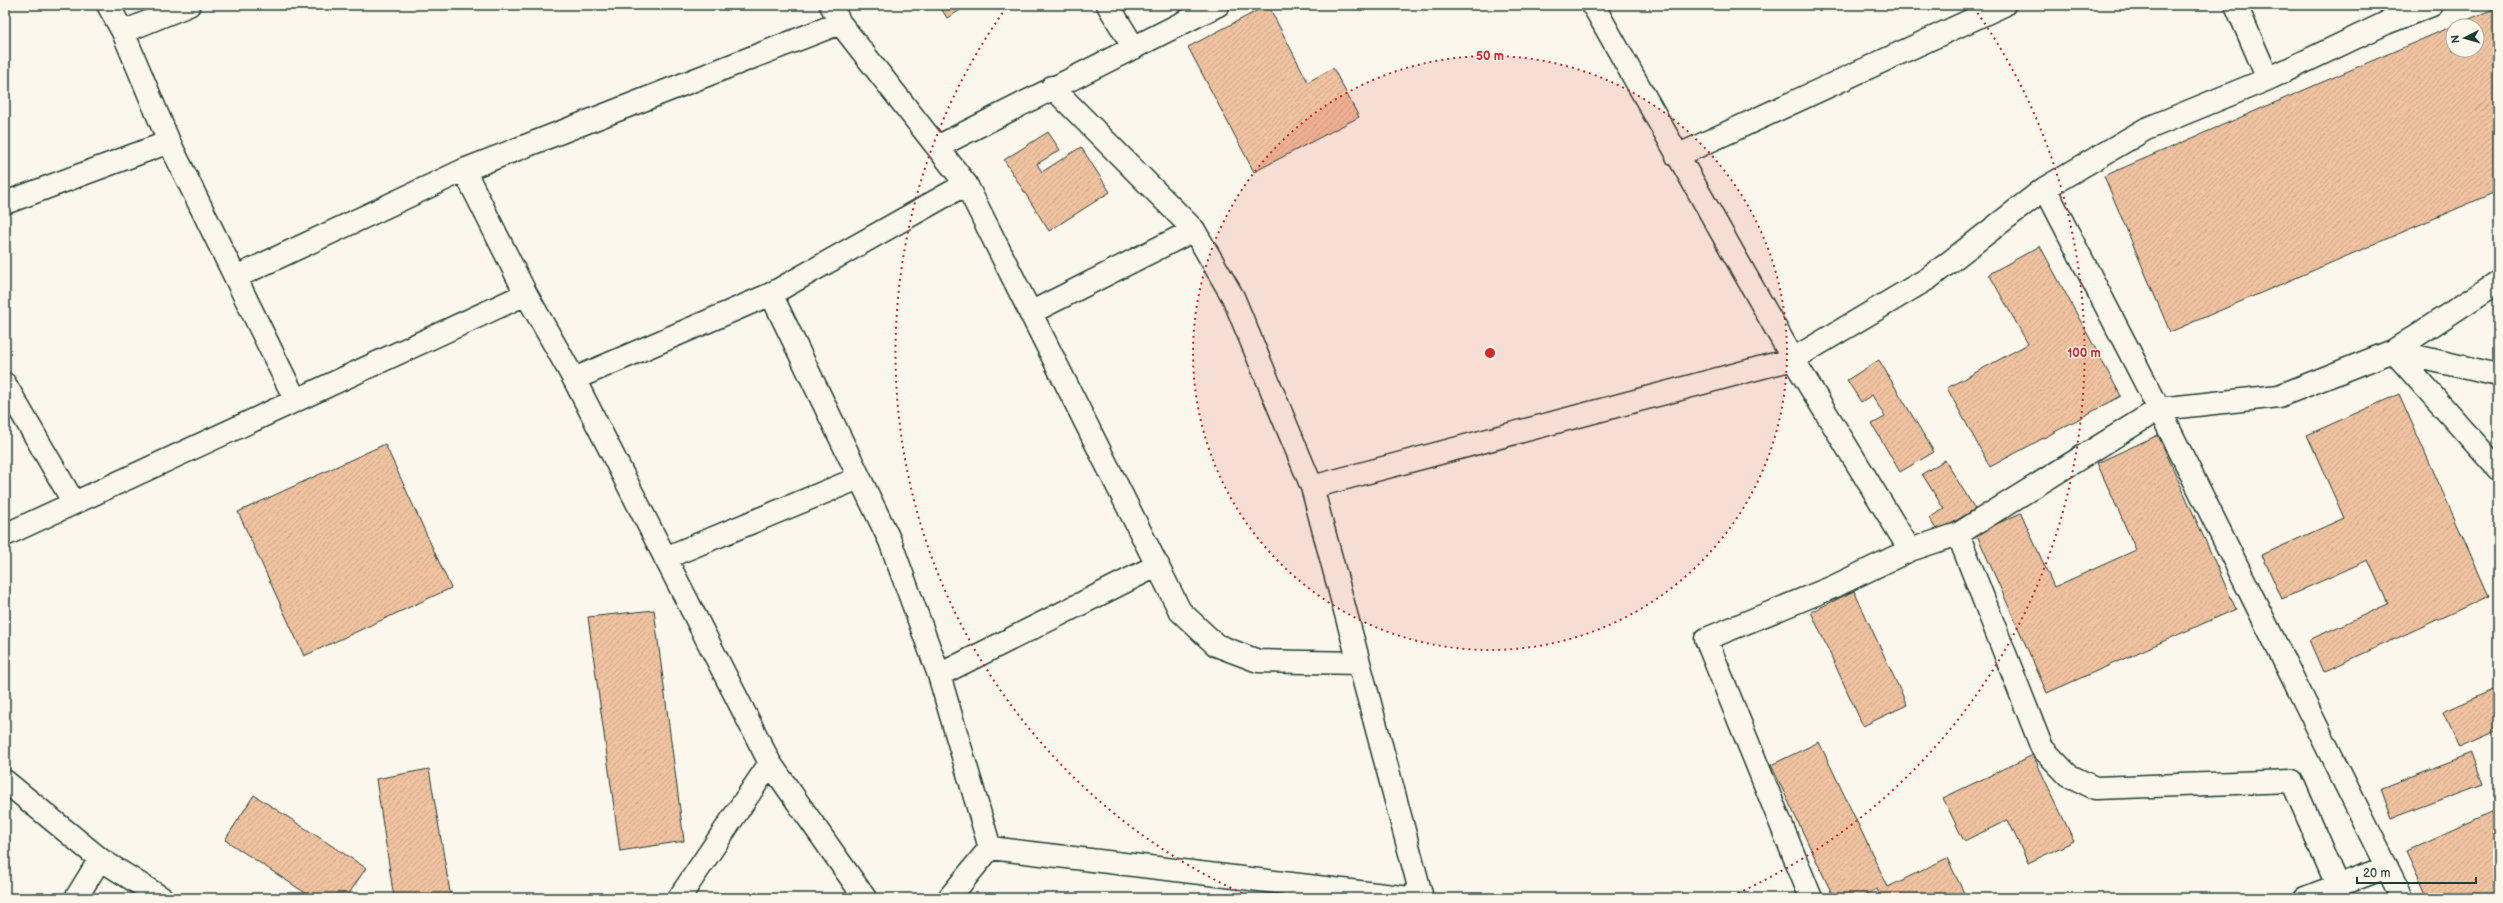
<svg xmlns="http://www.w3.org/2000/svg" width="2503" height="903" font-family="'Balsamiq Sans',sans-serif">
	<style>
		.building { fill: url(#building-hatch); stroke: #1f3d34 }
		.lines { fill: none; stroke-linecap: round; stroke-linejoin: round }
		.minor-casing { stroke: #1f3d34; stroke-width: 25 }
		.minor { stroke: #fbf7ec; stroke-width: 22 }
		.ring { fill: none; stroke: #d62828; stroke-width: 2; stroke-dasharray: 2 4 }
		.centre { fill: #d62828; stroke: #fbf7ec; stroke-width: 2 }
		.ring-label { font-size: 12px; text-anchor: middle; font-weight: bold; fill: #d62828; stroke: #fbf7ec; stroke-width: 3; stroke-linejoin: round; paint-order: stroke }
	</style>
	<defs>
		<pattern id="building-hatch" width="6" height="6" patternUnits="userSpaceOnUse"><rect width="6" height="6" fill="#f0c2a0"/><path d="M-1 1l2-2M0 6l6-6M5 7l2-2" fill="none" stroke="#cda88a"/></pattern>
	</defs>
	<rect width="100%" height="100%" fill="#fbf7ec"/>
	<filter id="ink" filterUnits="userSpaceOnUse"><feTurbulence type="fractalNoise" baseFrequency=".025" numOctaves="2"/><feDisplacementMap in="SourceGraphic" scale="8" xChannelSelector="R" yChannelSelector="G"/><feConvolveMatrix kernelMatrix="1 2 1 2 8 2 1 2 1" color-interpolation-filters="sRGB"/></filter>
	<g filter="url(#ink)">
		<path class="building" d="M939,5H969L947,18Z
			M1268,5L1308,82L1333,68L1359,117L1254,172L1188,47Z
			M2498,7V191L2170,332L2104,176L2453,26V50H2477V26H2453Z
			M1048,132L1060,150L1037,164L1042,172L1081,147L1110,192L1049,231L1004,160Z
			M2040,246L2121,396L1990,467L1947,388L2028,344L1989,274Z
			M1879,360L1934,452L1900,472L1872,424L1885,417L1872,395L1861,402L1847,380Z
			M2399,394L2489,596L2323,672L2309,640L2388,604L2368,560L2282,599L2262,555L2344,518L2307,435Z
			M2158,435L2236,609L2047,693L1976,533L2021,513L2054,587L2136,550L2097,463Z
			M385,444L451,588L304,656L238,512Z
			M1945,460L1975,509L1938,532L1929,518L1944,509L1922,474Z
			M1854,591L1907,705L1863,726L1811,612Z
			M654,610L684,841L620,851L588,617Z
			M2498,688V731L2459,748L2443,712Z
			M1819,742L1888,887L1947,858L1965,895L1959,898H1882L1877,889L1859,898H1834L1771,765Z
			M2472,753L2483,784L2392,818L2381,788Z
			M2033,755L2074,841L2028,863L2008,820L1964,841L1943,798Z
			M429,769L451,898H394L376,779Z
			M254,795L366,868L346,898H313L225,840Z
			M2496,810L2498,815V898H2428L2406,851Z"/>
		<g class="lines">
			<g class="minor-casing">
				<path id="minor" d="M108,5L123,32L169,142L295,399
					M831,5L840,23L966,184L1180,611L1216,645L1258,661L1359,663
					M1108,5L1134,48
					M1593,5L1793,359L1910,550
					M2236,5L2268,79
					M123,32L189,5
					M1052,87L1194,230L1233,297L1312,487L1422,898
					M937,147L1218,5
					M1677,156L2004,5
					M464,170L526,294L574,379L770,763L865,898
					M2045,188L2159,409L2402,898
					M5,203L169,142
					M236,277L464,170L840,23
					M771,294L890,541L939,675L990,848
					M1030,313L1194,230
					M2393,351L2498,469
					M2393,351L2498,375
					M574,379L771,294L966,184
					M5,384L74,503
					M1312,487L1793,359L1929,278L2045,188L2146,129L2268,79L2386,23L2432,5
					M1958,534L2042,748L2068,775L2095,788L2292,781L2337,885
					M5,535L526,294
					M665,558L859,478
					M939,675L1158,565
					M5,781L100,859L162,898
					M76,898L100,859
					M679,898L770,763
					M949,898L990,848L1410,898
					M1811,898L1706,639L1833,587L1910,550L1958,534L2159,409L2279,396L2393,351L2498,282
					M2305,898L2387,867"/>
			</g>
			<use href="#minor" class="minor"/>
		</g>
	</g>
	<circle cx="1490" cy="353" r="297" fill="#d62828" fill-opacity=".12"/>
	<g class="ring">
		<circle cx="1490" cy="353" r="297"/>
		<path d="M1253 898A594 594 0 0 1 1006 8M1974 8A594 594 0 0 1 1727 898"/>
	</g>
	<circle cx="1490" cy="353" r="6" class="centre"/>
	<g class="ring-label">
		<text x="1490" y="60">50 m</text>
		<text x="2084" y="357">100 m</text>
	</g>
	<rect width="2503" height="903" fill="none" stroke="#fbf7ec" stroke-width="20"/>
	<rect x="10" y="10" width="2483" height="883" fill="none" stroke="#1f3d34" stroke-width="1.5" filter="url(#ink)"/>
	<g transform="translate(2465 38) rotate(264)"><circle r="19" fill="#fbf7ec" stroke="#a3ada2"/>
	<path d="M0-3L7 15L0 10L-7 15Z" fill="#1f3d34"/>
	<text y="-6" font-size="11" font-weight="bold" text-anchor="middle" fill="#1f3d34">N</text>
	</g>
	<path d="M2357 877v6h119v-6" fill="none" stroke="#1f3d34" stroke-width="2"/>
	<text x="2363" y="877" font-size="12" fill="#1f3d34" stroke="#fbf7ec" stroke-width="3" paint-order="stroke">20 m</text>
</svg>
